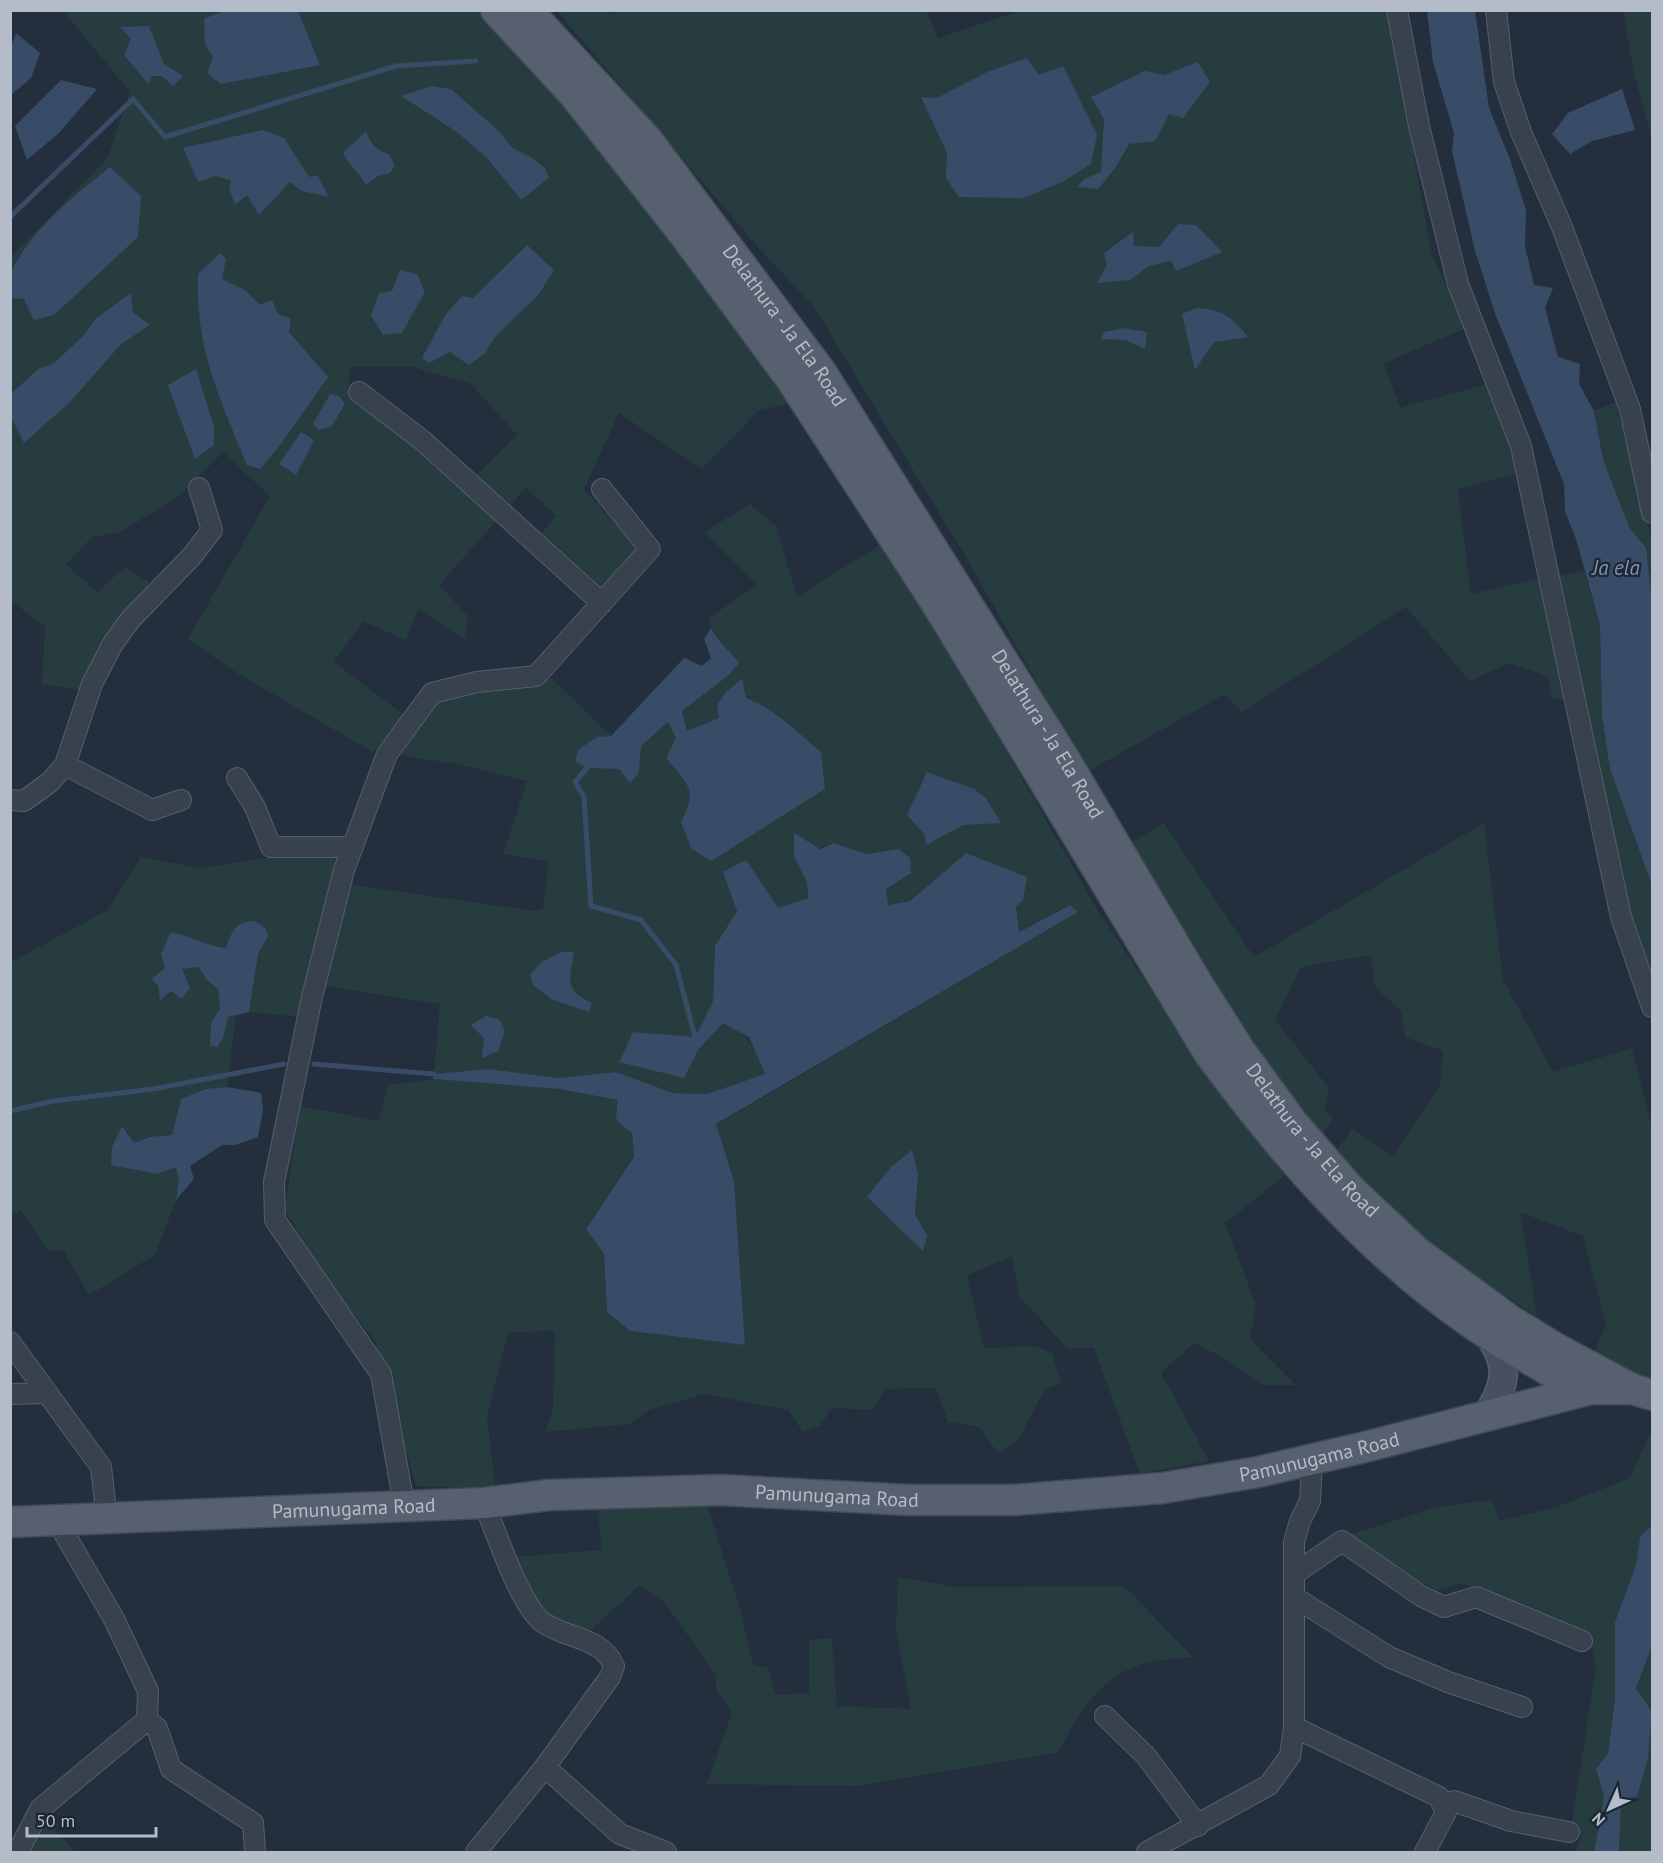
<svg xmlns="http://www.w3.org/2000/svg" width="1663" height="1863" font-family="'PT Sans',sans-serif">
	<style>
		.green { fill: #263c3f; fill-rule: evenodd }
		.water { fill: #394c67 }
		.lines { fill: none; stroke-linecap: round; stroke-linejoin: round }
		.stream { stroke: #394c67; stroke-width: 5 }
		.street-casing { stroke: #565f6c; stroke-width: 22 }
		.secondary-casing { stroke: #565f6c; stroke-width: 30 }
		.primary-casing { stroke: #414a57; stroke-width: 33 }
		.street { stroke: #38414e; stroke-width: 20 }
		.secondary { stroke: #465061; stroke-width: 27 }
		.primary { stroke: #56606e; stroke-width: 30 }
		.labels { text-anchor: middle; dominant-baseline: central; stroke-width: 4.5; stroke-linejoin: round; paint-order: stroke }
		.street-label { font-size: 20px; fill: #b4bcc9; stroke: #1d2633 }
		.water-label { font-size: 21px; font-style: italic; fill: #7c92b1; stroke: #1d2633 }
	</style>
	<rect width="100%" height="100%" fill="#242f3e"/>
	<path class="green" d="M621,10L926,11L938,38L1020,11H1389L1431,253L1466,328L1384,363L1400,408L1487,384L1520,472L1458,489L1471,594L1539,579L1564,700L1551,698L1549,677L1509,663L1470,681L1406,607L1242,712L1225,694L1087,772L967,559L814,307L757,246L557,11H608L611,14Z
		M63,11H483L579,112L798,402L759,410L702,469L619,413L584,489L639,550L604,589L542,533L556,515L526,488L439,585L468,616L465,639L418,609L406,640L363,621L334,662L404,715L373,752L237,673L188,639L270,496L223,452L180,495L121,532L92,537L66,564L97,592L125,567L149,582L122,644L80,690L42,684L45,626L11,601V257L108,157L130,92ZM351,367H413L471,384L517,435L461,491L348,388Z
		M1623,11H1652V137L1634,74Z
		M1616,402L1652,541V601L1646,548L1629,527L1603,459L1594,411Z
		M750,504L776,526L797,597L886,541L1098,911L1234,1114L1288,1173L1225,1223L1256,1305L1250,1339L1296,1385H1264L1224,1358L1194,1343L1161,1373L1209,1461L1140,1474L1094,1348H1067L1019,1296L1012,1256L967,1275L984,1348L1035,1346L1052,1353L1061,1383L1045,1389L1018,1440L998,1453L979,1427L948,1422L936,1388L885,1389L872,1410L832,1408L820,1426L803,1432L788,1410L704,1394L649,1410L629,1424L545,1432L553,1410L555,1331L508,1332L487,1415L495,1488L416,1486L375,1341L324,1276L285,1209L300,1106L379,1121L388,1085L433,1079L560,1089L618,1099L632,1133L634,1157L586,1228L604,1254L607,1312L630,1331L745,1345L734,1181L716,1125L1078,912L1069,905L1018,932L1016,907L994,866L966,853L910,901L887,905L886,889L899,849L866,854L834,843L794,857L807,882L808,898L778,908L737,911L715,946L713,1001L695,1037L633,1032L619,1061L684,1078L698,1050L723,1023C751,1031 754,1050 765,1074L707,1094L673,1093L616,1072L558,1078L488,1069L434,1074L440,1004L324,986L347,884L535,911L543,909L549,861L503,854L527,781L457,764L398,755L439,699L500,690L551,678L611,736L597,737L587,768L619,769L639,773L641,746L668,722L676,738L666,758C687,784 699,789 681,822L757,702L746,698L719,718L687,731L682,711L729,675L739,663C727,645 713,642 709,618L757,585L704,532Z
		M1584,572L1600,625L1602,716L1610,769L1652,885V979L1629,913L1558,576Z
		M1164,823L1254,957L1484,823L1503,980L1553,1072L1632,1048L1652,1128V1382L1593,1355L1606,1325L1583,1236L1520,1212L1537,1317L1434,1247L1334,1155L1352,1128L1393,1157L1440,1086L1443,1051L1405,1037L1401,1011L1375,987L1371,955L1301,967L1275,1020L1329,1088L1324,1111L1334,1117L1320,1137L1227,1006L1130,843Z
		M336,856L301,1017L249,1012L236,1016L227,1087L261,1093L263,1110L258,1137L235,1145H222L190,1166L194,1179L176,1200L155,1255L89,1295L63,1250L48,1251L21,1210L11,1216V962L108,910L141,857L199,868L272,857Z
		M1652,1429V1525L1640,1537L1636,1565L1615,1622V1698L1608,1753L1596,1769L1604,1796L1594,1852H1575L1581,1838L1572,1821L1596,1668L1590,1638L1517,1603L1462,1583L1436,1590L1344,1537L1437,1507L1492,1500L1499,1521L1557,1507L1630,1478Z
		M705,1499L739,1605L753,1664L768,1668L775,1695L809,1693V1640L832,1638L837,1706L911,1709L896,1629L898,1577L955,1587L1124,1586L1193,1657C1177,1659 1157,1659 1142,1664C1096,1680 1080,1714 1057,1753L855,1786L707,1784L732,1712L716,1690V1675L665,1603L640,1585L590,1631L543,1612L515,1557L602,1550L597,1502Z
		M1652,1646V1710L1636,1688Z
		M1652,1714V1842L1650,1852H1619L1621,1801L1648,1759Z
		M44,1817L75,1852H26Z"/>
	<path class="water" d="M223,11H298L320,65L221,84L207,73L213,57L205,45L204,19Z
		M1427,11H1475L1489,108L1510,159L1526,210L1525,246L1534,285L1553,288L1545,308L1558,357L1580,364L1579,384L1594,411L1603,459L1629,527L1646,548L1652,601V885L1610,769L1602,716L1600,625L1576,539L1565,511L1564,484L1496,316L1475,251L1452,151L1454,133L1433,62Z
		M149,26L164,64L183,76L173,86L162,76H152L148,84L124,55L131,39L120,27Z
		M16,33L40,53L31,78L11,95V48Z
		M1027,58L1039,75L1063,66L1097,135L1091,164L1064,181L1024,198L959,197L946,178L947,153L921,97L937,98L987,72Z
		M1198,62L1210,82L1183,118L1169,114L1155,141L1129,144L1116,167L1098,189L1077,187L1084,179L1101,172L1104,119L1091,97L1145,71L1164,75Z
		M61,80L97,89L59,133L27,160L15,126Z
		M432,86L451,89L500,132L512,148L529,156L545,168L549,178L521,200L488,159L457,132L401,96Z
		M1622,89L1635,130L1592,141L1570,154L1552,134L1568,113Z
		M263,130L284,138L309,177L317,175L329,197L302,191L290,182L259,215L247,195L235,205L229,188L231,180L215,176L198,182L183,148Z
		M366,131C371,144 375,150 389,154L395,166L390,173L378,176L366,185C359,173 350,166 343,153Z
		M110,167L141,196L138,237L54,315L34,320L24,299L11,298C10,290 8,277 12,270C32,229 75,195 110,167Z
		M1178,224L1196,225L1222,252L1176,271L1171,261L1149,266L1130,280L1097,283L1107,265L1104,253L1133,232L1134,246L1159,247Z
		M527,245L554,270L539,294L494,338L484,354L469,365L450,352L429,363L422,358L446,314L462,296L473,298Z
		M220,253L226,259L222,279L245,290L260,305L272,300L278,314L291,319L289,332L328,377L278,448L260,469L247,465C220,399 195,348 198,274Z
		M400,270L417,274L425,292L402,333L383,335L371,315L379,293L392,291Z
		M131,293L133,312L150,325L121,344L71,401L24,443L11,417V394L37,370L54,363L85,334L95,319Z
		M1196,308C1222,309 1232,317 1248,337L1214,342L1195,370L1182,314Z
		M1124,328L1147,332L1145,349L1126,340L1101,339L1104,332Z
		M196,369L214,427V445L195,459L168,385Z
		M330,394L339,396L345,404L331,427L319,430L313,424Z
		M301,432L314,440L296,475L279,464Z
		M711,628C718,643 730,650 739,663L729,675L682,711L687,731L719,718L717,705L727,691L742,679L746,698C774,708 798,733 821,752L825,789L711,861L691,848L681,822C699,789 687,784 666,758L676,738L668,722L641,746L639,773L630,783L619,769L587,768L575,762L578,750L597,737L611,736L684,658L702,666L711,658L704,639Z
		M927,772L974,789L986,798L1001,823L963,825L926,845L925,835L907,815Z
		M794,833L820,849L834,843L866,854L899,849L910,858L911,873L886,889L888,905L910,901L966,853L1027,877L1023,900L1016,907L1019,932L1070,905L1078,912L716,1124L734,1181L745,1345L630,1331L607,1312L604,1254L586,1229L634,1157L632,1133L616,1120L618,1100L560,1089L433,1079L434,1074L488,1069L558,1078L616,1072L673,1093L707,1094L765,1074L749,1037L723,1023L698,1050L684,1078L619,1062L633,1032L695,1037L713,1001L715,946L737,911L723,872L746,860L778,908L808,898L807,882L794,857Z
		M255,921L266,929L268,936L258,954L249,1012L228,1017L223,1038L217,1047L210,1046L211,1023L220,1009L218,989L207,980L199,967L182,969L190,988L182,999L171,991L160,1000L158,985L152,979L165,968L161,954L171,932C191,936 206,946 226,948C232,931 235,922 255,921Z
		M561,952H574C570,979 563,990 592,1003L589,1012L551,999L533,985L530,974L543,961Z
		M486,1016L499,1019L505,1031L498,1051L482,1058L484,1038L471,1025Z
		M227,1087L261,1093L263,1110L258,1137L235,1145H222L190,1166L194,1179L176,1200L179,1182L176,1167L157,1174L111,1165L112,1147L122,1126L134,1143L150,1137L172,1135L181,1099L206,1089Z
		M912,1150L918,1174L915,1214L927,1236L923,1251L867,1197L890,1168Z
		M1652,1525V1646L1636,1688L1652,1711L1648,1759L1637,1796L1621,1802L1619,1852H1594L1604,1796L1596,1769L1608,1753L1615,1698V1622L1636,1565L1640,1537Z"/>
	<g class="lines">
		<path class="stream" d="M10,217L133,99L165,137L396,66L476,61
			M587,768L575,782L584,797L591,906L641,920L676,965L695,1037
			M314,1064L434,1074
			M10,1111L54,1101L153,1089L284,1064"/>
		<g class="street-casing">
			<path id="street" d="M1397,10L1419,126L1458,284L1521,446L1621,917L1652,1007
				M1496,10L1504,82L1521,132L1562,227L1630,409L1652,513
				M359,392L423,441L602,603
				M65,765L152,810L181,800
				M237,778L255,807L271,847H353
				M10,800L24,801L50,782L65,765L92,684L112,645L130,620L192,556L212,530L199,488
				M10,1342L101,1467L107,1519
				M10,1394L47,1393
				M404,1505L381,1374L275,1220L274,1182L312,997L344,870L387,754L432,693L477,682L536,676L650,549L602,489
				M1294,1574L1342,1541L1421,1596L1444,1607L1476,1597L1582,1641
				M1294,1597L1389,1657L1448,1682L1522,1707
				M1105,1716L1146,1756L1198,1826
				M147,1720L157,1728L171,1769L253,1823L255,1852
				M1294,1727L1439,1797L1446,1812L1425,1852
				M545,1767L620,1834L666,1852
				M1444,1804L1454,1801L1511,1821L1569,1832
				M18,1852L40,1809L147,1720L148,1691L114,1619L57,1521
				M476,1852L545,1767L610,1677L614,1666C602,1636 564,1639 541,1621C519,1602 496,1532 484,1503
				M1147,1852L1269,1785L1290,1756L1294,1727V1542L1300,1521L1310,1501L1312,1459"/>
		</g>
		<g class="secondary-casing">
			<path id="secondary" d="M1487,1333C1510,1363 1507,1383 1488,1414"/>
		</g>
		<g class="primary-casing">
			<g id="primary">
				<path d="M496,10L573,93L684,234L791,379L937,604L1209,1053C1283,1154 1367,1250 1470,1322C1506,1347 1545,1368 1583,1390"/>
				<path id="s1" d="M527,10L648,141L821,372L1062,755L1197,983L1241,1052L1292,1122L1351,1190L1417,1252L1511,1321L1557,1349L1632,1389"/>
				<path id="s2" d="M10,1522L484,1503L549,1495L720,1490L909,1500H1014L1163,1488L1258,1472L1365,1447L1591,1389H1632L1652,1395"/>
			</g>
		</g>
		<use href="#street" class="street"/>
		<use href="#secondary" class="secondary"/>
		<use href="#primary" class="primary"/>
	</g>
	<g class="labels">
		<g class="street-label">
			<text stroke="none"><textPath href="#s1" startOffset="408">Delathura - Ja Ela Road</textPath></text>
			<text stroke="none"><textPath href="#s1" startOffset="894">Delathura - Ja Ela Road</textPath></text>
			<text stroke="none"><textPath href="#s1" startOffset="1380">Delathura - Ja Ela Road</textPath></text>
			<text stroke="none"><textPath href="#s2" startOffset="1314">Pamunugama Road</textPath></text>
			<text stroke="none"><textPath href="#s2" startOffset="828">Pamunugama Road</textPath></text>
			<text stroke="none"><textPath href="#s2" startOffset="344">Pamunugama Road</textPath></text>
		</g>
		<g class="water-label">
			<text x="1616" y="567">Ja ela</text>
		</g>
	</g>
	<rect width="1663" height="1863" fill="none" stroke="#b4bcc9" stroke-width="24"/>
	<g transform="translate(1609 1809) rotate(225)" stroke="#1d2633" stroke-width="4.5" paint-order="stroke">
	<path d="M0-4.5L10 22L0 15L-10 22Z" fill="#b4bcc9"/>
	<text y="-9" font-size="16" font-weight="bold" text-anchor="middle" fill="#b4bcc9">N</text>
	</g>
	<path d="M27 1827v9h129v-9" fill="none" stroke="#b4bcc9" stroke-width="3"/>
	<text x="36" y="1827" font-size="18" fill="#b4bcc9" stroke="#1d2633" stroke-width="4.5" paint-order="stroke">50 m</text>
</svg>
